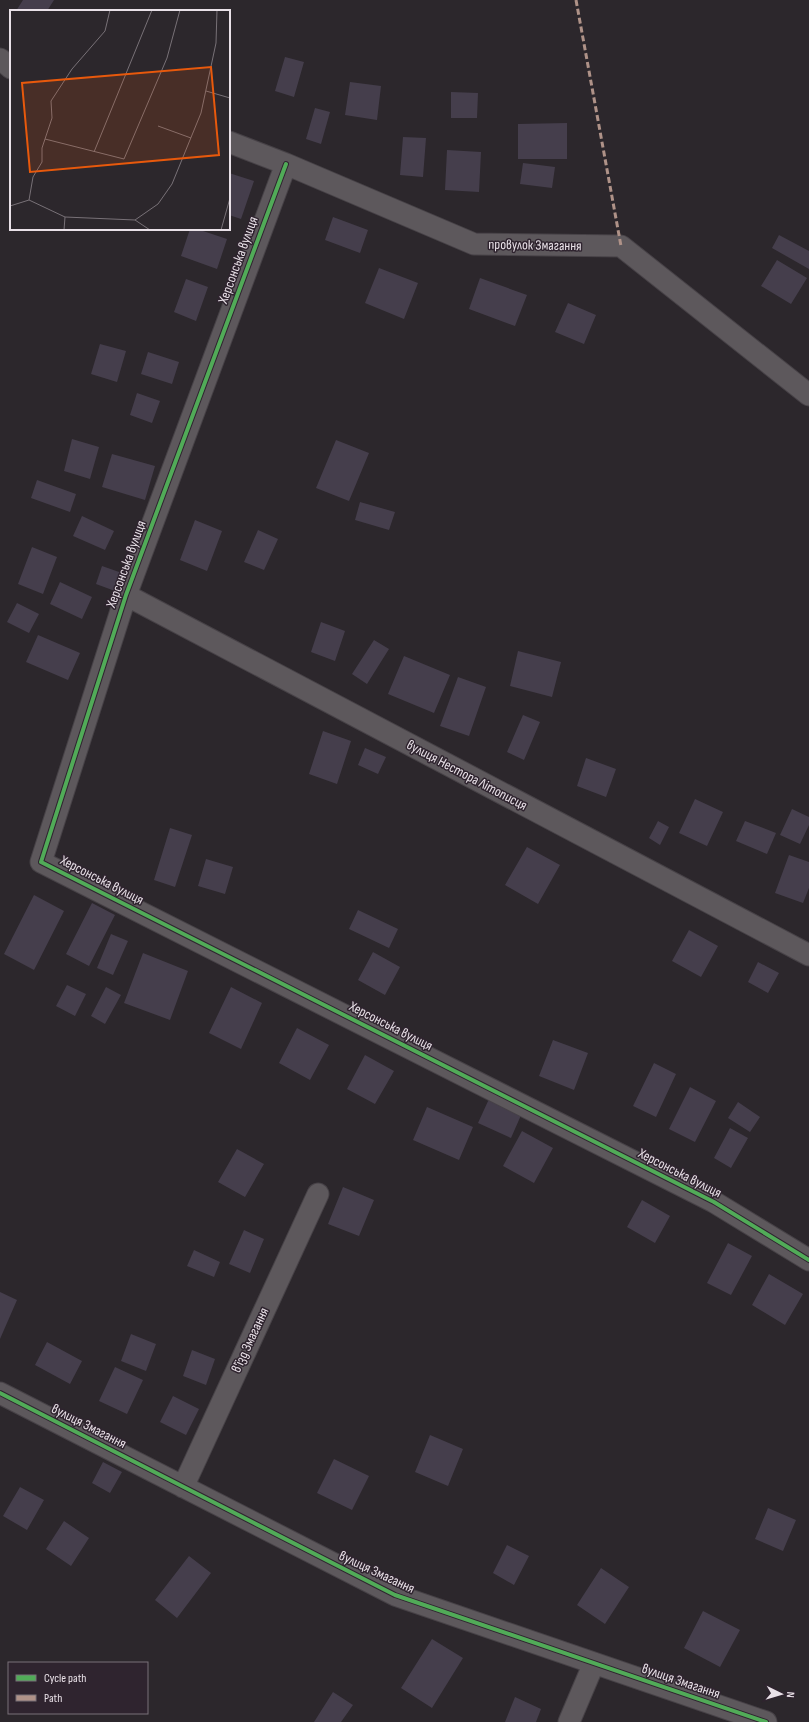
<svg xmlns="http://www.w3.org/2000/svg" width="809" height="1722" font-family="'Sofia Sans Condensed',sans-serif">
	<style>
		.building { fill: #453e4c }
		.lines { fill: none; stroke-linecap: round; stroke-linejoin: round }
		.minor-casing { stroke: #474247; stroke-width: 23 }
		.minor { stroke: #5d585c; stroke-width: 21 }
		.quiet { stroke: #af9288; stroke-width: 3; stroke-dasharray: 6 3; stroke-linecap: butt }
		.cycleway-casing { stroke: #2f242f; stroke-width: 6 }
		.cycleway { stroke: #51ab58; stroke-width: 4 }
		.labels { text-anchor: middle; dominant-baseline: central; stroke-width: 3; stroke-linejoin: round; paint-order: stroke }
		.street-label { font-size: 14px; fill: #e9e1e8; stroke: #2f242f }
		.inset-road { fill: none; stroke: #787177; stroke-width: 1 }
		.view { fill: #e8590c; fill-opacity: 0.15; stroke: #e8590c; stroke-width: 2 }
		.inset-edge { fill: none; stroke: #e9e1e8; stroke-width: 2 }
	</style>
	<rect width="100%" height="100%" fill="#2c272c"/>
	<path class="building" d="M23,0H54L47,11H16Z
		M285,57L304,62L294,97L275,91Z
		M350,82L381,86L377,120L345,115Z
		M451,92L478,93L477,118H451Z
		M315,108L330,112L321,144L306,139Z
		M567,123V159H518V124Z
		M403,137L426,138L423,177L400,175Z
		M447,150L481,152L479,192L445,190Z
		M523,163L555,167L552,188L520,184Z
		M229,173L254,181L241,219L229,215Z
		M333,217L368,230L360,253L325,240Z
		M190,229H197L227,239L217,269L181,256Z
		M779,235L809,251V269L772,248Z
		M777,260L807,278L791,304L761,286Z
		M379,268L418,283L404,319L365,303Z
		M480,278L527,295L515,326L469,309Z
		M186,279L208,287L196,321L174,312Z
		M568,303L596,315L584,344L555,332Z
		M100,344L126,351L117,382L91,374Z
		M148,352L179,362L172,384L141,374Z
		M137,393L160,401L152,423L130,415Z
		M72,439L99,447L90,479L64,471Z
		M336,440L369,453L349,501L316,488Z
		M112,454L155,466L145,500L102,487Z
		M37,480L76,494L70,512L31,498Z
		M360,502L395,512L389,530L355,520Z
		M82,516L114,531L105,550L73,536Z
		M195,520L222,531L207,571L180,560Z
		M258,530L278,539L264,570L244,562Z
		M32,547L57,557L43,594L18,584Z
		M102,566L122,573L115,591L96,584Z
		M60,582L92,597L82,619L50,604Z
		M17,603L39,614L29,633L7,622Z
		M321,622L345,631L335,661L311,652Z
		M38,635L80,653L68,680L26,662Z
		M374,640L389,649L367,684L352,674Z
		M518,651L561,662L552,697L510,686Z
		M404,656L450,675L434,713L388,694Z
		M458,677L486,687L469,736L440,726Z
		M523,715L540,722L524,760L507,752Z
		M323,731L351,741L337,784L309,774Z
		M365,748L386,757L378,774L358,765Z
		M586,758L616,769L606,797L577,786Z
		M695,799L723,812L707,846L679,833Z
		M792,809L809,817V825L800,844L780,835Z
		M658,821L669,827L660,845L649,838Z
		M745,821L776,833L767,854L736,841Z
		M170,828L192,835L175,887L154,880Z
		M527,847L560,865L538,904L505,885Z
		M789,855L809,862V888L803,903L775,893Z
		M206,859L233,867L225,894L198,886Z
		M34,895L64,911L34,970L4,954Z
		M92,903L115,915L89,966L66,954Z
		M358,910L398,929L389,948L349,929Z
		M689,930L718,946L701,977L672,961Z
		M111,934L128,941L113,975L97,968Z
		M373,952L400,967L385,995L358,980Z
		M143,953L188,971L170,1020L124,1003Z
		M758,962L779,973L768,993L748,982Z
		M67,985L86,994L75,1016L56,1006Z
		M106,987L121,995L105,1024L91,1016Z
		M231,987L262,1003L241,1049L209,1033Z
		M297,1028L329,1045L310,1080L279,1063Z
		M553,1040L588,1053L574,1090L539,1076Z
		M365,1055L394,1071L375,1104L347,1089Z
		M654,1063L676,1074L656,1117L633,1106Z
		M690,1087L716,1101L695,1142L669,1129Z
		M489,1099L522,1113L511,1138L478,1123Z
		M738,1102L760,1117L750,1132L728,1118Z
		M427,1107L473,1127L459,1160L413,1140Z
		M730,1128L748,1138L731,1168L714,1158Z
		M522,1131L553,1148L534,1183L503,1166Z
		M237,1149L264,1164L245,1197L218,1182Z
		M343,1187L374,1200L359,1236L328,1224Z
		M642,1200L670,1216L655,1243L627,1227Z
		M244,1230L264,1239L250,1273L229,1264Z
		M728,1243L752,1256L731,1295L707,1283Z
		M194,1250L220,1262L214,1277L187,1266Z
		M769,1274L803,1294L785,1325L752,1305Z
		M0,1292L17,1300L0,1339Z
		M131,1334L156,1344L146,1371L121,1361Z
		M47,1342L82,1361L70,1384L35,1365Z
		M192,1350L215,1359L206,1385L183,1376Z
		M115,1367L143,1380L127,1414L99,1401Z
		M173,1396L199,1409L186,1435L160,1422Z
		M430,1435L463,1449L448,1486L415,1472Z
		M334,1459L369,1476L352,1510L317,1493Z
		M103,1462L122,1472L110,1493L92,1483Z
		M20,1487L44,1500L27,1530L3,1516Z
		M768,1508L796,1520L783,1551L755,1539Z
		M64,1521L89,1538L71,1566L46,1549Z
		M507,1545L529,1556L514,1585L493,1573Z
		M189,1556L211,1573L177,1618L155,1600Z
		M601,1568L629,1587L605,1624L577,1605Z
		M703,1611L740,1630L720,1667L684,1648Z
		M432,1639L463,1658L432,1708L401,1688Z
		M333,1692L353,1705L341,1722H314Z
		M515,1697L541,1709L536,1722H505Z"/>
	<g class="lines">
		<g class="minor-casing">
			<path id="minor" d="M0,59L11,68
				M229,142L286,164L474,244L621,246L809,395
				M286,164L126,595L41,862L714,1202L809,1260
				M126,595L809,955
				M0,1393L395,1595L766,1722
				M183,1487L318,1194
				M569,1722L594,1663"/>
		</g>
		<use href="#minor" class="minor"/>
		<path class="quiet" d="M576,0L621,246"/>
		<g class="cycleway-casing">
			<path id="cycleway" d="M286,164L126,595L41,862L714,1202L809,1260
				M0,1393L395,1595L766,1722"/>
		</g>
		<use href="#cycleway" class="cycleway"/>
	</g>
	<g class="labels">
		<g class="street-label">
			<text transform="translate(535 245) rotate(1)">провулок Змагання</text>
			<text transform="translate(238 260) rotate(-70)">Херсонська вулиця</text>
			<text transform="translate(126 564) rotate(-70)">Херсонська вулиця</text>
			<text transform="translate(467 775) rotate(28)">вулиця Нестора Літописця</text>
			<text transform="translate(102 880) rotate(27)">Херсонська вулиця</text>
			<text transform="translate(391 1026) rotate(27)">Херсонська вулиця</text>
			<text transform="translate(680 1173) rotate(27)">Херсонська вулиця</text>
			<text transform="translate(250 1340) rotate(-65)">в'їзд Змагання</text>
			<text transform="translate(89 1426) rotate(27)">вулиця Змагання</text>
			<text transform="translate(377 1572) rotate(25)">вулиця Змагання</text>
			<text transform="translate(681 1681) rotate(19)">вулиця Змагання</text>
		</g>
	</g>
	<g transform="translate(10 10)">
		<rect width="220" height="220" fill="#2c272c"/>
		<path class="inset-road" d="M196,81L220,88M148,116L181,128M35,129L114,149L157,48L170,0M84,142L142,0M19,190L23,167L32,152V138L42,108L41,91L62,59L95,21L100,0M0,196L19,190L55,207L125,210L148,194L162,174L191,103L206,33L207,0M125,210L140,220M54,220L55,207M211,220L220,188"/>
		<path class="view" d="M201,57L209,145L20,162L12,73Z"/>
		<rect width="220" height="220" class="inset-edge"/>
	</g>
	<rect x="8" y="1662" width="140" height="52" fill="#2f242f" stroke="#797079"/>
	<rect x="16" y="1675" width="20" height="6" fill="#51ab58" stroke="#797079"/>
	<text x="44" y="1682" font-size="12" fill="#e9e1e8">Cycle path</text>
	<rect x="16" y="1695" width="20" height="6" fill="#af9288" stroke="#797079"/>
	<text x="44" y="1702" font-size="12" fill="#e9e1e8">Path</text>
	<g transform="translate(781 1694) rotate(95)" stroke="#2f242f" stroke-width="3" paint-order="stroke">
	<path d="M0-3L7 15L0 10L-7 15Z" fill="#e9e1e8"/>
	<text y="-6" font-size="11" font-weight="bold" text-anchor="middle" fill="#e9e1e8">N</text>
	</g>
</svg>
